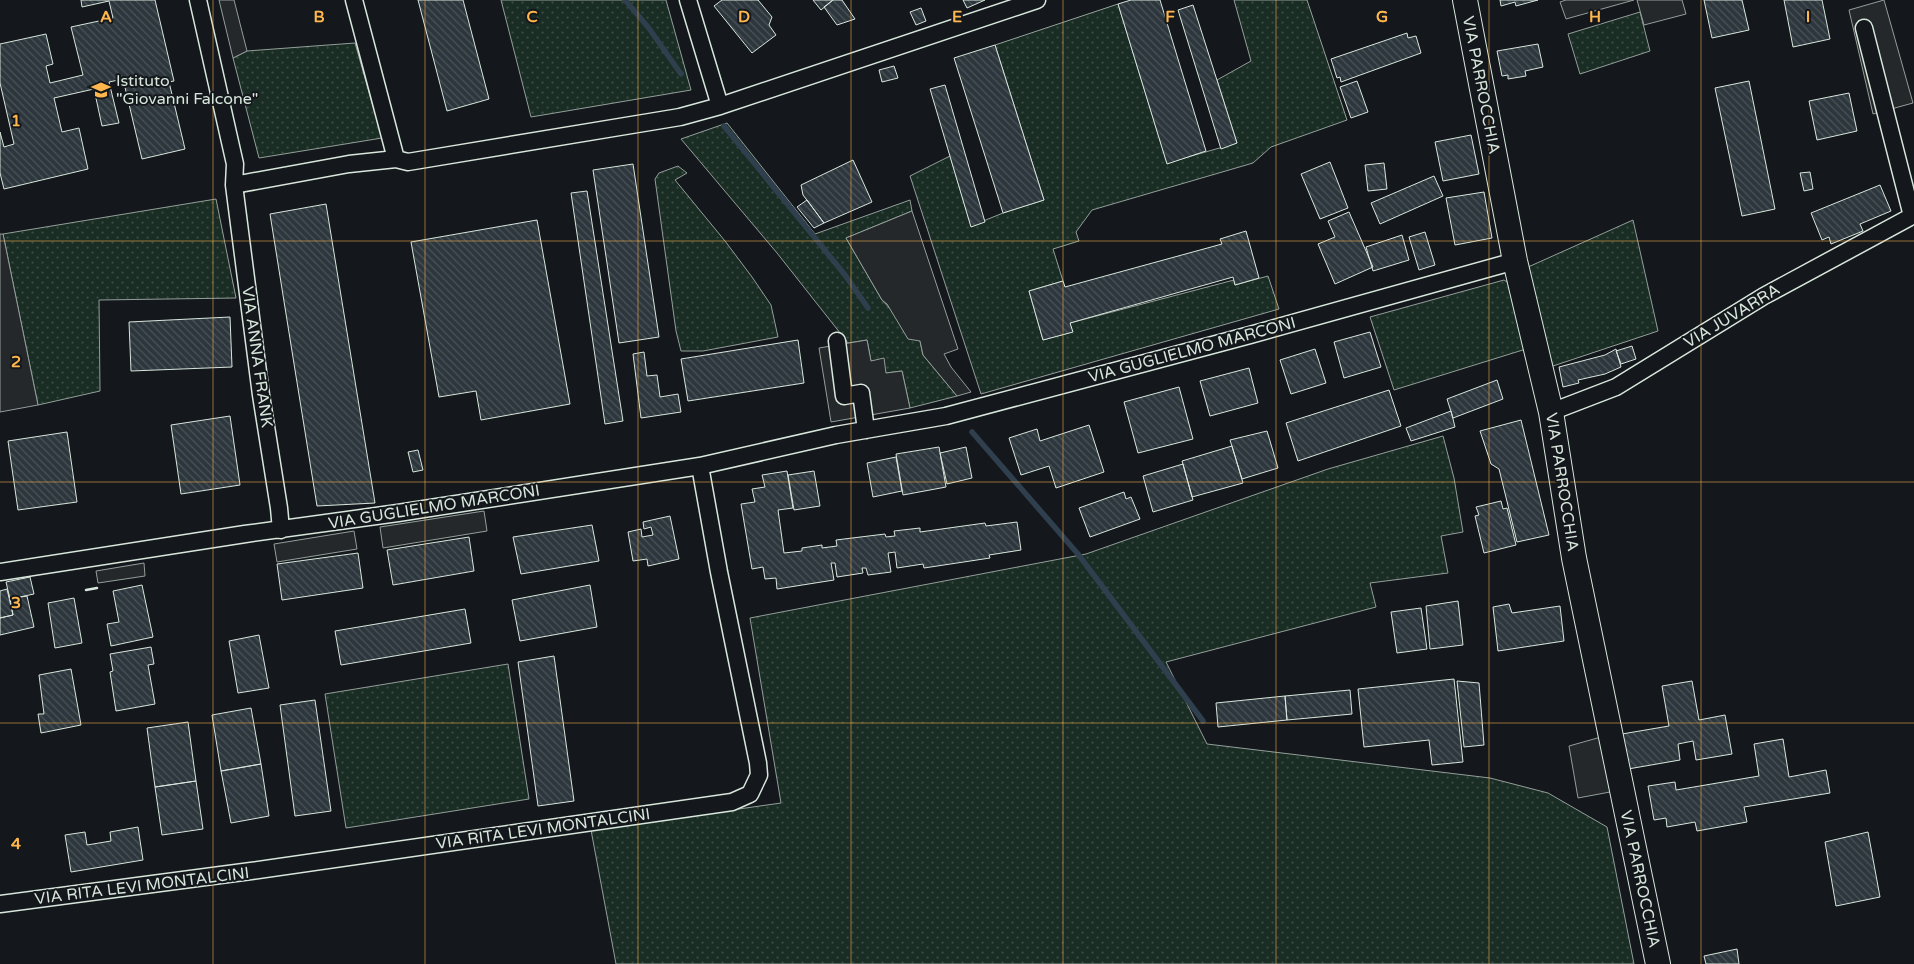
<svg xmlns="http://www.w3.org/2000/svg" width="1914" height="964" font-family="'Varela Round',sans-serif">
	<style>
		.green { fill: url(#green-dots); stroke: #939e99 }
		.parking { fill: #24282b; stroke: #939e99 }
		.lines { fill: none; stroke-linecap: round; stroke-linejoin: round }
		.stream { stroke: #2f3f4d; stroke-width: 5.5 }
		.building { fill: url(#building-back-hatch); stroke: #d8e6dc }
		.street-casing { stroke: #d8e6dc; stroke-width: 19 }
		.secondary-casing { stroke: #d8e6dc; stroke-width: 26 }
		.street { stroke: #14181c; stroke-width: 16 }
		.secondary { stroke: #14181c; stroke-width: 24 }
		.wall { stroke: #d8e6dc; stroke-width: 2.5 }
		.grid { fill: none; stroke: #ffb74d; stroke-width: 1; stroke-opacity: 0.55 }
		.labels { text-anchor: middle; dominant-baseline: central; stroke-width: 4; stroke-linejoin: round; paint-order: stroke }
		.poi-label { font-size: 16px; fill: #d8e6dc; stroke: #14181c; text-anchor: start }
		.street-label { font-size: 16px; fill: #d8e6dc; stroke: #14181c }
		.grid-label { font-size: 16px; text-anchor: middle; font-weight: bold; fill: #ffb74d; stroke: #14181c; stroke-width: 4; stroke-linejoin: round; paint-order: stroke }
	</style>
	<defs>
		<pattern id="green-dots" width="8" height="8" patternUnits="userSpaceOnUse" patternTransform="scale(1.25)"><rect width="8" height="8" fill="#1a2d24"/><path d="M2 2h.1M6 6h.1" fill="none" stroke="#3b4b43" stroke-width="1.8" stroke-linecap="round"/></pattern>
		<pattern id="building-back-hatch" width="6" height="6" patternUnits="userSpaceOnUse" patternTransform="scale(1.25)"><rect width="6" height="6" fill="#2c363c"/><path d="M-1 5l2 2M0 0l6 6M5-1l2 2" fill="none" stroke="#4a5358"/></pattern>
	</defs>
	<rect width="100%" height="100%" fill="#14181c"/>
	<path class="green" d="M501,0H666L691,90L531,117Z
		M1234,0H1307L1347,120L1271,147L1253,163L1092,210L1076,232L1079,241L1053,249L1063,281L1029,291L1043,340L1072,332L1070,323L1234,280L1235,285L1268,276L1279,309L981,394L910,176L950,156L971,226L1003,213L1044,200L995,45L1118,4L1167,163L1237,143L1217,80L1251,61Z
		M1640,12L1650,51L1580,74L1568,34Z
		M355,43L382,138L259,158L233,58L247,51Z
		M727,123L815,234L910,200L912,211L846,238L882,300L920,341L923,355L957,396L910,408L902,371L886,373L871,361L867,340L848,343L777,253L681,139Z
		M678,166L687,173L675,180L725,241L752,277L771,305L778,337L703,351H681L676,331L655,179L659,173Z
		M216,199L236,298L99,300L100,391L38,405L3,234Z
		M1633,220L1658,331L1541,370L1517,272Z
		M1504,280L1510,284L1526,349L1394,390L1370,317Z
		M1443,436L1454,478L1463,532L1441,536L1448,573L1370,583L1376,607L1166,662L1207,744L1490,778L1548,793L1607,827L1634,964H616L591,830L781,803L750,618L1086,554L1328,469Z
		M508,664L529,799L346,828L325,694Z"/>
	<path class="parking" d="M219,0H234L247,51L233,58Z
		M1566,0H1634L1566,19L1560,2Z
		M1637,0H1682L1686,14L1644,25Z
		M1884,0L1913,103L1873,114L1849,10Z
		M912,211L958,349L944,354L951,367L971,392L957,396L923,355L920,341L908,339L887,304L882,300L846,238Z
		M0,234H3L38,405L0,412Z
		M867,340L871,361L884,358L886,373L902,371L910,408L831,422L819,348Z
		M484,511L487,531L383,548L380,527Z
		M354,531L357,549L277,562L274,544Z
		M144,563L145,576L98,583L96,571Z
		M1601,737L1610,792L1578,798L1569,746Z"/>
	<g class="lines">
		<path class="stream" d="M625,0L648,27L681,74
			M724,126L845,275L868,308
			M972,432L1078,554L1203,721"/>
	</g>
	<path class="building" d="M81,0H155L174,81L169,82L185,149L142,159L123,79L109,82L119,123L102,126L94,89L54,98L62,132L79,128L88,169L4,189L0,173V132L4,147L14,144L0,83V44L46,34L53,64L46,66L50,83L83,75L71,27L113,18L109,1L82,7Z
		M418,0H463L489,99L447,111Z
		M722,0H758L772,17L769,25L776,35L752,53L714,6Z
		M813,0H833L821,10Z
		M833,0H842L855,19L837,25L824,7Z
		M963,0H985L967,8Z
		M1131,0H1160L1206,151L1167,164L1118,4Z
		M1500,0H1538L1516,6L1515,2L1501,6Z
		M1704,0H1742L1749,30L1712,38Z
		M1784,0H1822L1830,39L1793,47Z
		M1193,5L1237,143L1221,149L1178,10Z
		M921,8L926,21L916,25L910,12Z
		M1407,33L1408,38L1416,36L1421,53L1341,82L1340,77L1337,78L1331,59Z
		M1538,44L1543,67L1525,71L1526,76L1508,79V75L1502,76L1497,51Z
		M995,45L1044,200L1003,213L954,58Z
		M894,66L898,78L882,82L879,70Z
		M1357,81L1368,112L1351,118L1340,87Z
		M1749,81L1775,209L1742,216L1715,88Z
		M945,85L985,222L971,227L930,89Z
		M1849,93L1857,131L1817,140L1809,101Z
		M1471,135L1479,174L1443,181L1435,142Z
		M853,160L872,202L824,223L803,195L801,185Z
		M1330,162L1348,208L1320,219L1301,174Z
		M1384,163L1387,189L1368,191L1365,165Z
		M633,164L659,337L619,343L593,170Z
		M1810,172L1813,189L1804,191L1800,173Z
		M1434,176L1443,196L1380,224L1371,203Z
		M1880,185L1891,211L1860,224L1863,231L1831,244L1829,237L1822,240L1811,213Z
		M587,191L623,421L605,424L571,193Z
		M1484,192L1492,238L1455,245L1446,198Z
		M807,200L824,223L814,228L797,207Z
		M326,204L375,503L317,506L295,370L270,214Z
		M1349,212L1373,267L1335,284L1318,244L1335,237L1328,221Z
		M537,220L570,404L481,420L476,391L439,397L411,242Z
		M1246,231L1259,278L1235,285L1233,277L1070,323L1073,332L1043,340L1029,291L1063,281L1065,287L1222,244L1220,239Z
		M1425,232L1435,265L1419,270L1409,237Z
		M1402,235L1409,260L1373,271L1366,247Z
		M230,317L232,367L131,371L129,322Z
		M1370,332L1381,367L1344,378L1334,342Z
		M798,340L804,383L688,401L681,359Z
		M1632,346L1636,359L1621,364L1616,351Z
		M1315,349L1326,383L1291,394L1280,360Z
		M1616,349L1621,367L1605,374L1578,380L1579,383L1563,387L1559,367L1605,355Z
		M644,352L647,376L657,375L660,397L678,394L681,412L641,418L633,354Z
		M1249,368L1258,403L1210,416L1200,381Z
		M1497,380L1503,399L1453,418L1447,399Z
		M1179,387L1193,439L1138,453L1124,402Z
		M1389,390L1401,426L1298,461L1286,423Z
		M1451,411L1455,427L1411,441L1406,428Z
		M230,416L240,485L181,494L171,425Z
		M1521,420L1549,535L1517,542L1499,469L1491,464L1480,431Z
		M1089,425L1104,472L1056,488L1049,466L1021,475L1009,438L1037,429L1040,441Z
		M1267,431L1278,468L1242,479L1230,440Z
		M67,432L77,502L18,510L8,441Z
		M1232,446L1243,483L1192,497L1182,461Z
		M939,447L946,487L903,495L896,454Z
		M966,447L972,478L947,484L940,453Z
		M418,450L423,470L413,472L408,452Z
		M896,457L902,491L873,497L867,463Z
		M1183,464L1193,500L1153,512L1143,476Z
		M787,471L793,508L778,510L784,553L802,551V548L822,545V548L837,546L836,540L885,534L886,537L895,536L894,531L920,528V532L985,523L986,526L1017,522L1021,550L989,555L990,558L924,568L923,564L897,568L895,552L888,553L891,572L868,575L866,568H862L863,573L837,577L835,563H831L834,580L777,589L776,578L765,579L763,567L752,569L741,504L755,502L752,489L765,487L762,475Z
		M814,471L820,506L794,510L788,475Z
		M1124,492L1126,499L1131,497L1140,519L1090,537L1079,508Z
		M1501,501L1503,509L1507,508L1516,545L1484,553L1475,516L1479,515L1476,507Z
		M670,516L679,559L648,566L647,559L633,561L628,532L641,529L642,537L653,535L651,527L644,529L643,522Z
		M592,525L599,561L521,574L513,537Z
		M469,537L474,571L393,585L387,550Z
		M358,553L363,588L282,600L277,564Z
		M30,577L34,594L10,599L6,582Z
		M142,585L153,637L111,646L107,624L119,622L113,591Z
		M590,585L597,627L520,641L512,600Z
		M7,589L13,615L0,618V591Z
		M27,596L34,627L0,635V618L13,615L10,599Z
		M74,598L82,643L55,648L48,603Z
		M1458,601L1463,645L1430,649L1426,606Z
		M1509,604L1512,613L1560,606L1564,641L1498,651L1493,607Z
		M1421,608L1427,649L1397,653L1391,612Z
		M465,609L471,643L341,665L335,631Z
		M259,635L269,688L238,693L229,641Z
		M151,647L154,664L148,665L155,704L116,711L110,672L113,671L110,654Z
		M554,656L574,801L538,806L518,662Z
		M71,669L81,725L41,733L38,714H44L39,675Z
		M1454,679L1463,762L1432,765L1429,740L1364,747L1358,689Z
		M1457,681L1479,683L1484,745L1464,747Z
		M1692,681L1699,720L1725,715L1732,754L1696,760L1693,741L1678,744L1680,760L1628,769L1622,734L1669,726L1662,686Z
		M1350,690L1352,714L1287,720L1285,696Z
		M1285,696L1287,720L1218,727L1216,703Z
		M315,700L331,811L295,816L280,705Z
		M251,708L261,764L221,771L212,715Z
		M188,722L196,781L155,787L147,728Z
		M1783,739L1789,777L1826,770L1830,793L1744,807L1747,822L1697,831L1695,822L1667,827L1666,818L1654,820L1648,786L1675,782L1676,790L1759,776L1754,744Z
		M261,764L269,816L231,823L221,771Z
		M196,781L203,829L162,835L155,787Z
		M138,827L143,860L71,872L65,835L85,832L87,845L111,841L110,832Z
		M1868,832L1880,897L1836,906L1825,842Z
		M1737,949L1739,964H1706L1704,956Z"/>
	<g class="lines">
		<g class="street-casing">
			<path id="street" d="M198,0L235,164L234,185L261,395L279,508L281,530
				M354,0L396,159
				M688,0L720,106
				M1864,28L1912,216
				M234,185L349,164L396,159L408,162L680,117L720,106L1037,0
				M837,341L844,396L861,393L866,430
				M1551,412L1616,387L1764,296L1914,215
				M0,572L245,534L398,513L700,466L836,435L946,416L1250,335L1515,261
				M0,904L251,871L732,802L750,794L759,775L758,763L719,572L700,466"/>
		</g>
		<g class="secondary-casing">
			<path id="secondary" d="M1465,0L1515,261L1551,412L1574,558L1658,964"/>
		</g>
		<use href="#street" class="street"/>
		<use href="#secondary" class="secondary"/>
		<path class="wall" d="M86,590L97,588"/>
	</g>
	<path class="grid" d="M213,0V964M425,0V964M638,0V964M851,0V964M1063,0V964M1276,0V964M1489,0V964M1701,0V964M0,241H1914M0,482H1914M0,723H1914"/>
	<defs>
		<g id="school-bare" transform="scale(1.5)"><path d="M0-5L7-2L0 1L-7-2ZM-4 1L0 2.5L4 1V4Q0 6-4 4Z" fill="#ffb74d" stroke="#14181c" stroke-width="2.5" paint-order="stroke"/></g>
	</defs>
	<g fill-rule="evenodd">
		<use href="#school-bare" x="101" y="90"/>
	</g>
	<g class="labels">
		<g class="poi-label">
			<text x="116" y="81">Istituto<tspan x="116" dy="18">"Giovanni Falcone"</tspan></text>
		</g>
		<g class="street-label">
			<text transform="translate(1481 85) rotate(79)">VIA PARROCCHIA</text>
			<text transform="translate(1732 316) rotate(-31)">VIA JUVARRA</text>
			<text transform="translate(1192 350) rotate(-15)">VIA GUGLIELMO MARCONI</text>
			<text transform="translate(257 357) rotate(82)">VIA ANNA FRANK</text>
			<text transform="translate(1562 482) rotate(81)">VIA PARROCCHIA</text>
			<text transform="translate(434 507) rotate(-9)">VIA GUGLIELMO MARCONI</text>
			<text transform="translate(543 829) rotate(-8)">VIA RITA LEVI MONTALCINI</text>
			<text transform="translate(1640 879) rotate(78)">VIA PARROCCHIA</text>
			<text transform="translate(142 886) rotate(-7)">VIA RITA LEVI MONTALCINI</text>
		</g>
	</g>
	<g class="grid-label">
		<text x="106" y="22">A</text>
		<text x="319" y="22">B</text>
		<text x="532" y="22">C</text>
		<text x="744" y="22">D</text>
		<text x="957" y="22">E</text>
		<text x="1170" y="22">F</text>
		<text x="1382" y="22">G</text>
		<text x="1595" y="22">H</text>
		<text x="1808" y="22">I</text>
		<text x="16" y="126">1</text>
		<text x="16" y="367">2</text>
		<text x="16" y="608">3</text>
		<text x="16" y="849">4</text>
	</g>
</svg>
